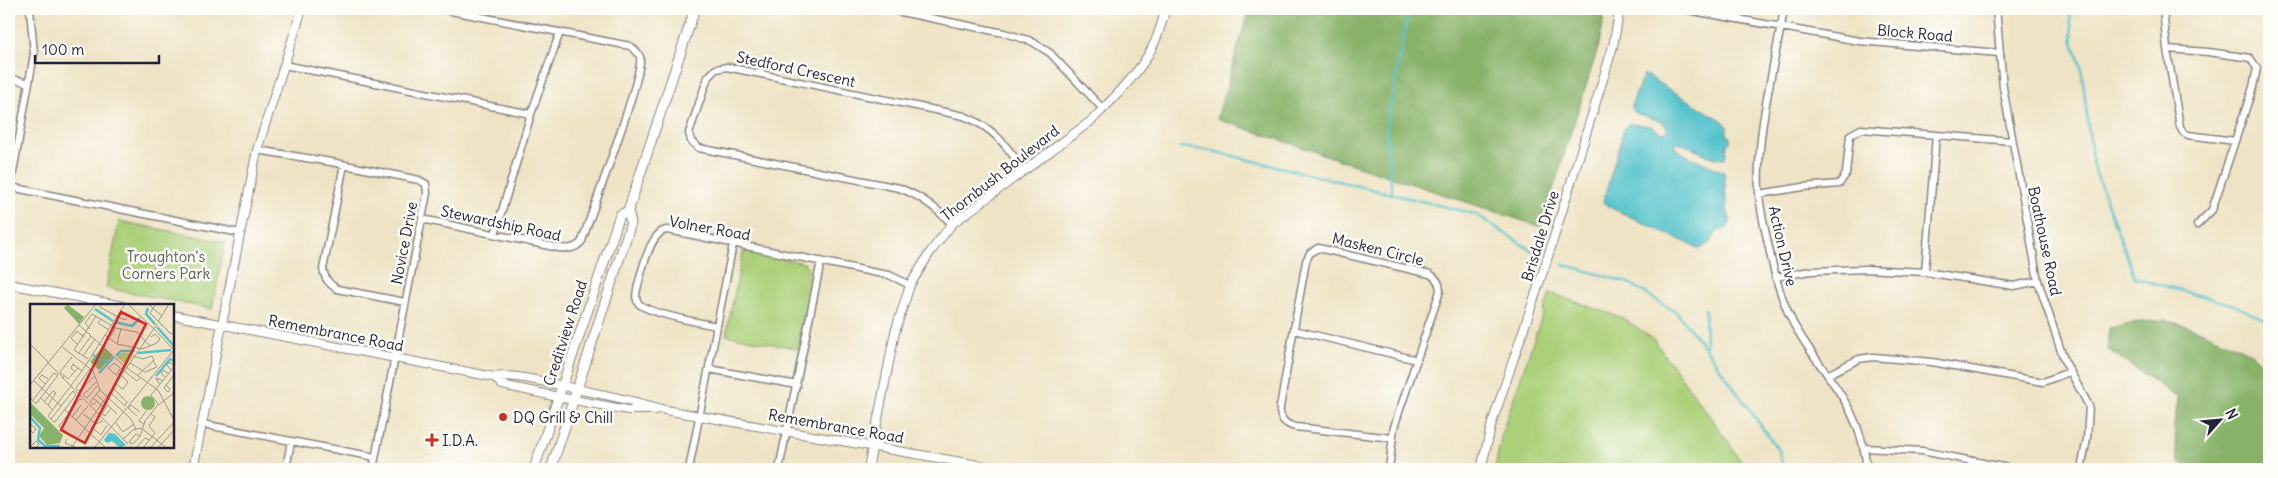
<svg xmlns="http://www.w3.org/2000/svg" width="2278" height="478" font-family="Delius,sans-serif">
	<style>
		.green { fill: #abd079; stroke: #66795a }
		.forest { fill: #88b269; stroke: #556a52 }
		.water { fill: #55c3cb; stroke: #3c7283 }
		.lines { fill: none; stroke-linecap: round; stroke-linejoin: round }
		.stream { stroke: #55c3cb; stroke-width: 2.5 }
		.minor-casing { stroke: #888280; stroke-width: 9 }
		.tertiary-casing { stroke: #888280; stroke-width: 10 }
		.secondary-casing { stroke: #888280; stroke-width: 11 }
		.minor { stroke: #fff; stroke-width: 6 }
		.tertiary { stroke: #fff; stroke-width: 8 }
		.secondary { stroke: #fff; stroke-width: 9 }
		.poi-dot { fill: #c8321e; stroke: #fdfcf7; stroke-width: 2 }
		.labels { text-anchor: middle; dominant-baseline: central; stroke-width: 5; stroke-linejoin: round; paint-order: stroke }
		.street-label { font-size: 15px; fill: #22223b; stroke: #fdfcf7 }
		.park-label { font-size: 15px; fill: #525f51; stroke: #fdfcf7 }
		.poi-label { font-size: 15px; fill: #22223b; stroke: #fdfcf7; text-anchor: start }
		.inset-river { fill: none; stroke: #55c3cb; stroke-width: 2.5 }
		.inset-road { fill: none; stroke: #9c968d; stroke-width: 1 }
		.view { fill: #d62828; fill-opacity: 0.15; stroke: #d62828; stroke-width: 2.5 }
		.inset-edge { fill: none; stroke: #22223b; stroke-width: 2.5 }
	</style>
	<rect width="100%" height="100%" fill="#fdfcf7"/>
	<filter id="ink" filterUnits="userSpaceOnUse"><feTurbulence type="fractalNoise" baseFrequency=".02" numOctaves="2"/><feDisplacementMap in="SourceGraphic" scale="10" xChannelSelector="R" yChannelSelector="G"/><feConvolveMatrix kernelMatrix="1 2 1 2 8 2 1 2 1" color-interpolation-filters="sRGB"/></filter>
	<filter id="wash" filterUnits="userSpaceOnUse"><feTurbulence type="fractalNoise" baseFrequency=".0096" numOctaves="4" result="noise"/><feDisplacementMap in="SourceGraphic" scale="20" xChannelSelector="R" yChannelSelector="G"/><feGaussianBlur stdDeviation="1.12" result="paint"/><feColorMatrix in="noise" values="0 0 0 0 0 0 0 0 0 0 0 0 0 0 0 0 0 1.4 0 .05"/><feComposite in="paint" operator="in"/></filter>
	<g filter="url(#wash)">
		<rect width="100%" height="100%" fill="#eee3c4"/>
		<path class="green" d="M119,221L225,242L212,309L106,288Z
			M748,251L804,263L813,276L799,349L726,335L743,252Z
			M1550,293L1623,318L1653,339L1727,440L1741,462L1742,469H1495L1502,432Z"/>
		<path class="forest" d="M1249,9H1605L1599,45L1541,227L1217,119Z
			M2165,320L2196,329L2251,353L2269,369V469H2187L2178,461L2174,426L2178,398L2107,349L2109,328L2130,323Z"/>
		<path class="water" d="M1644,74L1723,121L1727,126V136H1730V142L1727,145L1725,159C1707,160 1693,144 1676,143L1675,148L1684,154L1724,172L1727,210L1731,222L1726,229L1718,230L1711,242L1700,249L1607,206L1603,202L1624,129L1629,123L1651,126L1660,132L1665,133L1668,129L1663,122L1635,113L1631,106Z"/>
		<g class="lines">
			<path class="stream" d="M2069,9L2073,42L2081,66L2093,165L2135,278L2234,305L2269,322
				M1180,147L1212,151L1475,214L1534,252
				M1392,194L1386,127L1409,9
				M1563,264L1629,283L1677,313L1706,349L1779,451L1783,469
				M1705,309L1706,347"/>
		</g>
	</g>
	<g filter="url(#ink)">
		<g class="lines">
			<g class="minor-casing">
				<path id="minor" d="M886,9L1004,33L1031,41L1050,53L1103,109
					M1682,9L1859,41L1999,53
					M1784,9C1774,69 1756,130 1759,192C1760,211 1765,229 1769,248C1774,274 1781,299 1793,323C1823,377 1860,402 1867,469
					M1996,9L2003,87L2038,281L2064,360L2089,406L2087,439L2081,469
					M2163,9L2167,49L2180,127L2183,132L2188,135L2235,141
					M2167,49L2208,52L2244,57L2250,58L2257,68L2253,87L2212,210L2197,225
					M284,65L531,114
					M9,78L29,83
					M257,150L331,162L419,180L426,184L427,193L373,469
					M344,165L323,269C325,279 328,283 337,289L405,302
					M10,187L240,233
					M1759,194L1803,187L1839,184L1846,174L1850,135L1861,129L2012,141
					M9,195L34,54L30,9
					M422,219L559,248C569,249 576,249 582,241C591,214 644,75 640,57C638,52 634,49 630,46L441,9
					M952,224C936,208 921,196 899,188L699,148L691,141L689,133L708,77L716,69L727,67L964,116C994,128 1005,144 1024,170
					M495,234L531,114L560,32
					M1925,272L1936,135
					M1775,277L1811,271L1865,269L1925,272L2014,286L2038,281
					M717,326C701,323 650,314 639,304C635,299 636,295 637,289C641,275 650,229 668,230L877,273L889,275L910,285
					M1294,330L1417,360
					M709,369L797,385
					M1829,374L1859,359L1873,357L1932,362L2043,382L2069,372
					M202,424L375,457
					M1864,448L1922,451L2013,469
					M286,469L291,441
					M689,469L733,244
					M779,469L821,261
					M1389,469L1394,427L1440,291C1440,283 1437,278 1430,274L1318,248L1310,253L1306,261L1280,407C1279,418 1285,425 1296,427L1392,438
					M1973,469L1974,460"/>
			</g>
			<g class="tertiary-casing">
				<path id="tertiary" d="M9,284L123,306
					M172,315L494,377C515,374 538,381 559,385C594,393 630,399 665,410L1001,469
					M494,377L502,385L558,397L628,410H656
					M193,469L257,150L302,9
					M868,469L895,332L910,285L931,251L952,224L1091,121C1112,100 1140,73 1153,46C1159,34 1162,21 1166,9
					M1481,469L1492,423L1545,266L1604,76L1613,46L1620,9"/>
			</g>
			<g class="secondary-casing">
				<path id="secondary" d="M534,469L620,215L628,211
					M551,469L631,223L628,211L695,9"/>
			</g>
			<use href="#minor" class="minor"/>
			<use href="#tertiary" class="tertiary"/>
			<use href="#secondary" class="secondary"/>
		</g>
	</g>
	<g class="poi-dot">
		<circle cx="503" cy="417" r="5"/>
		<path d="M429.5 432.5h5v5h5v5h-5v5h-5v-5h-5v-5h5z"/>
	</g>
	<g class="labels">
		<g class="street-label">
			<text transform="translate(1915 33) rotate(5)">Block Road</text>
			<text transform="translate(796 69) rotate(12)">Stedford Crescent</text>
			<text transform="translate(1000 173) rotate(-38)">Thornbush Boulevard</text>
			<text transform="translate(501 223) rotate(12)">Stewardship Road</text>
			<text transform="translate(710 228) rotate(10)">Volner Road</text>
			<text transform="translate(1540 236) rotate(-73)">Brisdale Drive</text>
			<text transform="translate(2045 241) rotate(78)">Boathouse Road</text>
			<text transform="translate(404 243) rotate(-79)">Novice Drive</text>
			<text transform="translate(1783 246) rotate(77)">Action Drive</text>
			<text transform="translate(1378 249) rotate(14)">Masken Circle</text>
			<text transform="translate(336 333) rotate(11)">Remembrance Road</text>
			<text transform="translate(565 333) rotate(-72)">Creditview Road</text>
			<text transform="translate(836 426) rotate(10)">Remembrance Road</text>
		</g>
		<g class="park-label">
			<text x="166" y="256">Troughton's<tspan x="166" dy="17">Corners Park</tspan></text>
		</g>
		<g class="poi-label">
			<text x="513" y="417">DQ Grill &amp; Chill</text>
			<text x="442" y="440">I.D.A.</text>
		</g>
	</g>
	<g transform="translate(30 304)">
		<rect width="144" height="144" fill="#eee3c4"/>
		<path d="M92,49H104L97,62L87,53Z" fill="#abd079"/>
		<path d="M37,0L54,13L49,20L34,4ZM73,42L83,52L69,66L60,58ZM111 99a7 7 0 1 1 14 0a7 7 0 1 1-14 0ZM0,98L33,131L30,139L17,141L9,132L14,124L0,110Z" fill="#88b269"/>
		<path d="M79,129L85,130L96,141L90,144L82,137L77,139L74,136Z" fill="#55c3cb"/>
		<path class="inset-river" d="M118,4L116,10L125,20M65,5L83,17M85,18L102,22L110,14M127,23L144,42M108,49L141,46M63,51L78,59M86,52L91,47H105M69,69L84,53M126,72L140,55L144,57M0,113L10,124L8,136L15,142H30"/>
		<path class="inset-road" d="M71,0L70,3L88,13L95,16L97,14M98,0L127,28M118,0L132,12M126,0L120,9L141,30L144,28M71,15L68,19L79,26M128,18L139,0M49,21L93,61L128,86L144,116M60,25L55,19L62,10L86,24L107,28L120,42M126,27L144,46M75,31L87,40L112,45L127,39M121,33L125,30L130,35L127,39M0,40L18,58M87,40L91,25M48,41L41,34L47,27L54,33M31,42L63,67L70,86L101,115L106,125M73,42L86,24M48,50L61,32M53,52L65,35M103,52L113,55L122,52L124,56L108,71M42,53L30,68L38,75L48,64M58,55L44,46L66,12M18,59L34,74M100,59L115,68L127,63L123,57M60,65L46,84L49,87L65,72M90,65L86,71L78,64L84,59L107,77L111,73M141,66L137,61L139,58L144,62M45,68L41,64L43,60L52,67M32,73L98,140M135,73L131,69L133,66L139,70M120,75L144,46M4,77L31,102M67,77L53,91L57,94L67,82M15,80L9,74L12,71L18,75M86,80L93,85L98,78L92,72M0,81L66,0M130,81L126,74L133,77M136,81L140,85L138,88L134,84L144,71M80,88L95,102L97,98L83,84M66,90L87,110M0,94L5,99H7L28,71L24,69L3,96M11,94L22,105M63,94L75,104M67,97L63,101L60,98L70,86M14,98L23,87L26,89L18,101M78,100L72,110L75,112L81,104M128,100L121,91L144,63M35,106L76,144M53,110L66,120L73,117M107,112L98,104L101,101L110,108M42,113L51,101M21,115L43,87L46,91L25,118H24L18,112L52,67L95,0M46,116L58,102M86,119L93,128L104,120M0,120L6,125L3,129L0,126M114,120L109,117L116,107M61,123L71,131L77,121M110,132L106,130L99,138L102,140L107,136L110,132L111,130L115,117L127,102L144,89M45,134L29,122L50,95L52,96M37,135L35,139L47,144M93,135L103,126L111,124L137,144M0,143L6,137L9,140L6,144M65,143L122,73M41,144L127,20M106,144L115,134L119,136M113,144L125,129L119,122L125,113L121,110M120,144L144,118M128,144L144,126"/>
		<path class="view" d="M91,8L116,20L55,139L31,126Z"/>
		<rect width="144" height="144" class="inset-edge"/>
	</g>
	<rect width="2278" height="478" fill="none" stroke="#fdfcf7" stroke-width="30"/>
	<g transform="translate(2220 420) rotate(63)" stroke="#fdfcf7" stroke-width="4" paint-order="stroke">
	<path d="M0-4L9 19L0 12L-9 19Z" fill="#22223b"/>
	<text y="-8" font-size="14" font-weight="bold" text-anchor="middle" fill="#22223b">N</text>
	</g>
	<path d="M35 55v8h124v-8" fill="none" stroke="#22223b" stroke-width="2.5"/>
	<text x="42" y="55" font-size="15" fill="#22223b" stroke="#fdfcf7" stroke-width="4" paint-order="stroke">100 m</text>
</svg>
